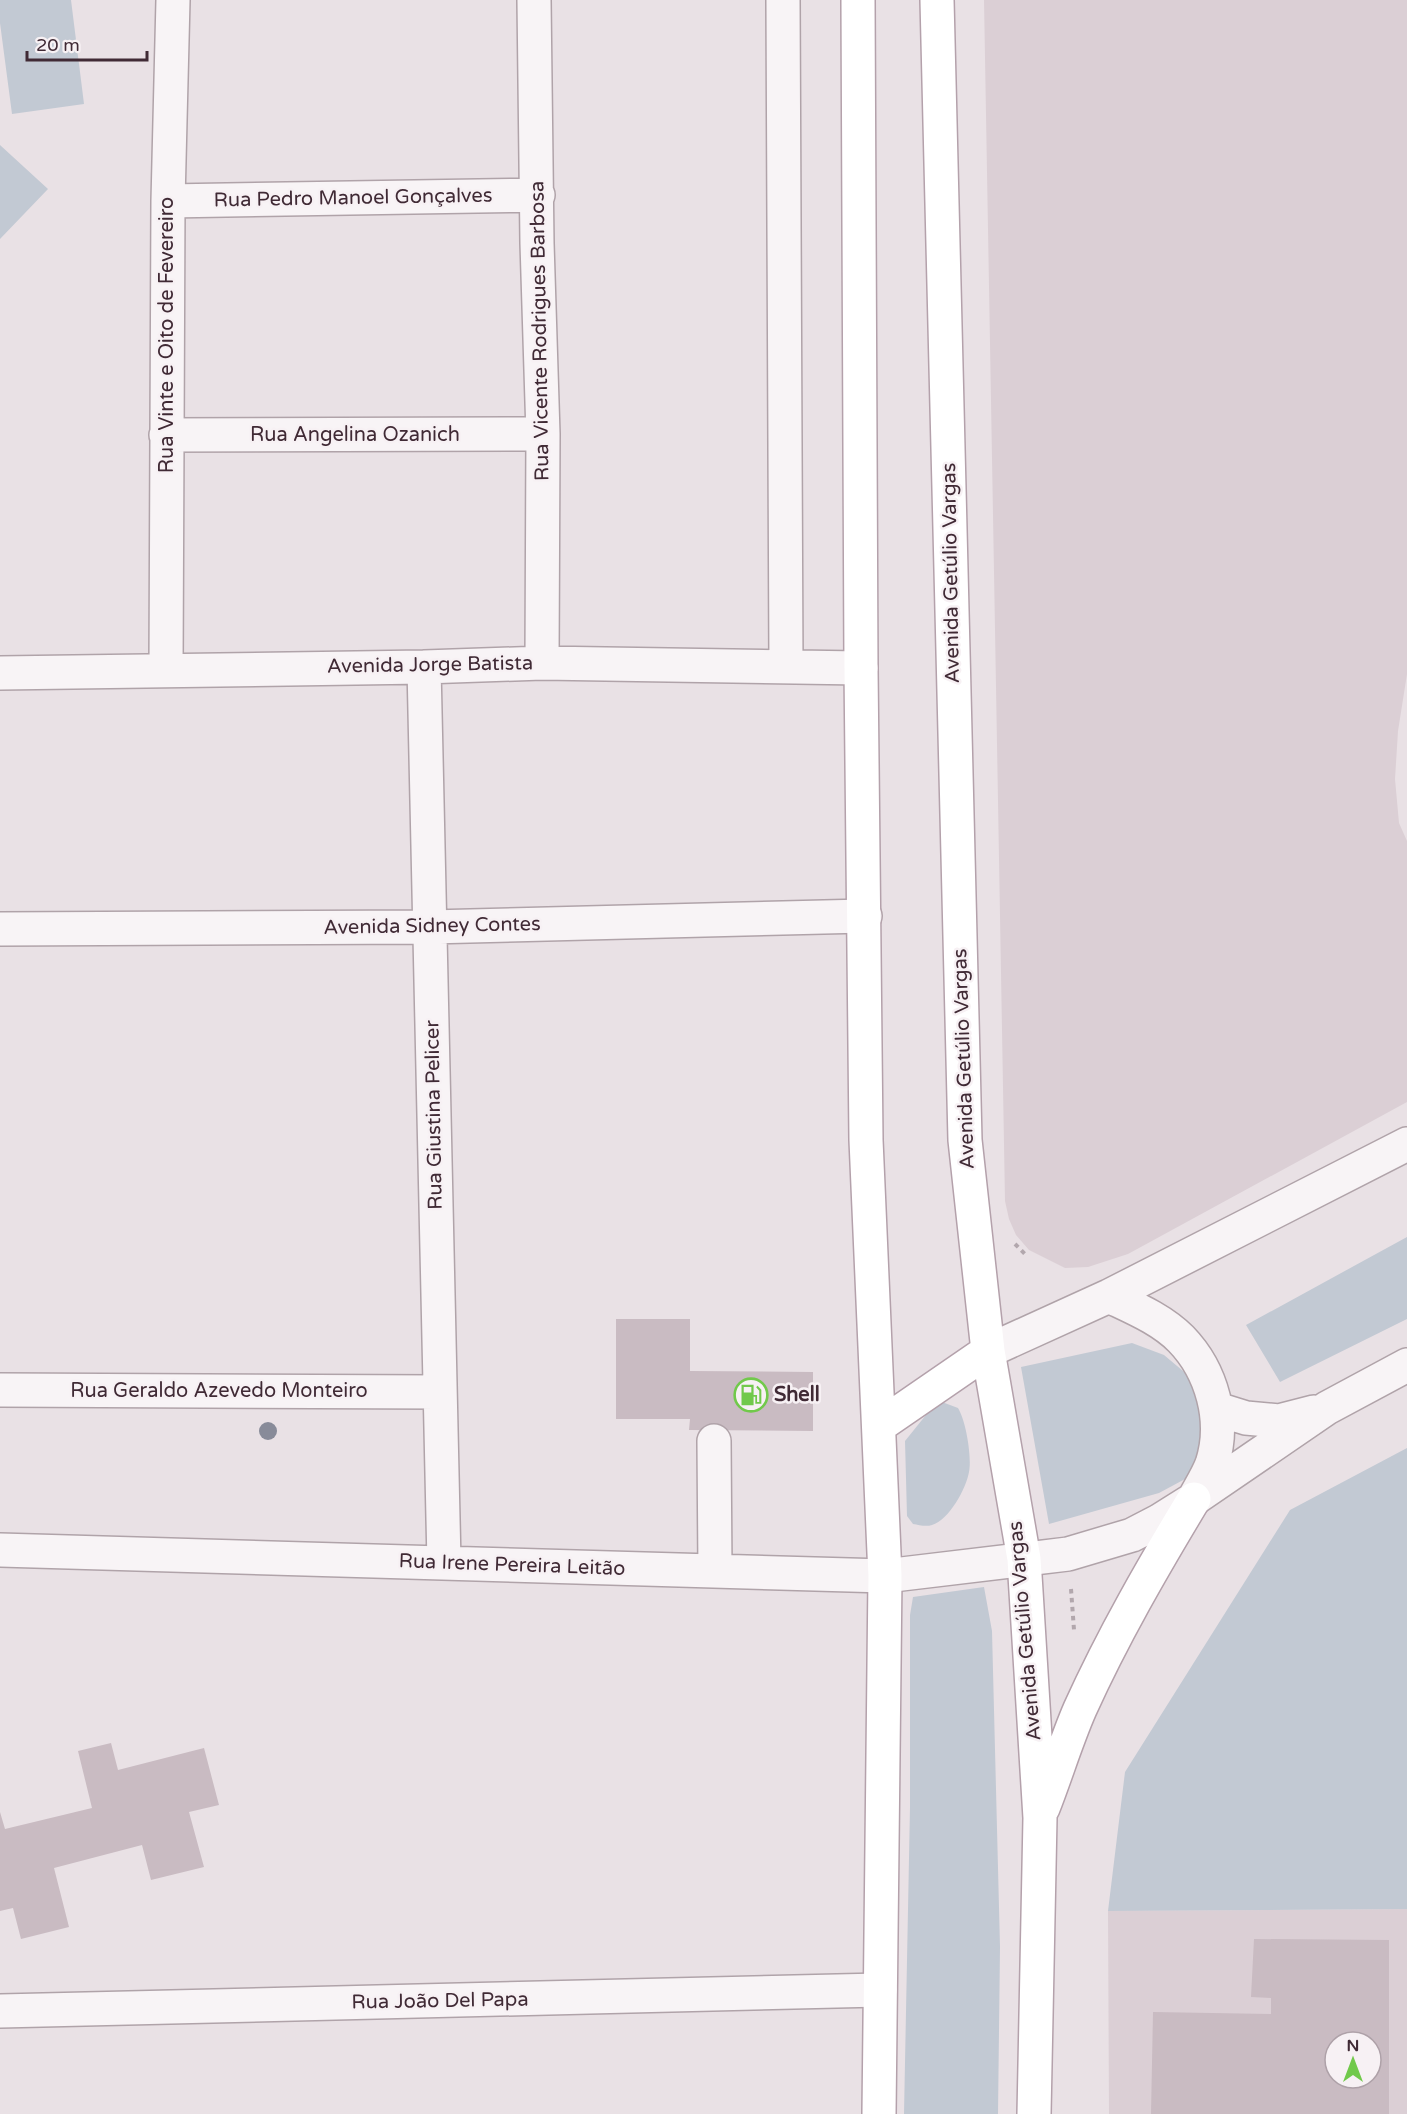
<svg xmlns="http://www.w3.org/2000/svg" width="1407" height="2114" font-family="'Varela Round',sans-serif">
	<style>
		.built { fill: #dbcfd5; fill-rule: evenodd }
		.green { fill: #c2c9d3 }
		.building { fill: #c9bbc2; fill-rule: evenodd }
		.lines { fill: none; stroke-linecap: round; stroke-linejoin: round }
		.minor-casing { stroke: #b0a3a9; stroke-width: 36 }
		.major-casing { stroke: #b4a1ab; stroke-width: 36 }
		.path { stroke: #b2a7ad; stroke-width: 4; stroke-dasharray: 4.5 4.5; stroke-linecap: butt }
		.minor { stroke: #f8f4f6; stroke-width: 33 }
		.major { stroke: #fff; stroke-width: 33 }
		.tree { fill: #888b99 }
		.labels { text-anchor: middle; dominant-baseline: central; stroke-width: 5; stroke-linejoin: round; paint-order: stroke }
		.street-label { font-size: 20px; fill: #402a35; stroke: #f7f1f4 }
		.poi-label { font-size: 20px; font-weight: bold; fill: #402a35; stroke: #f7f1f4; text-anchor: start }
	</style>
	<rect width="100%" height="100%" fill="#e9e1e5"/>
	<path class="built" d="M984,0H1407V674L1398,731L1395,779L1399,823L1407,841V1102L1128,1254L1088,1267L1065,1268L1029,1250L1016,1235L1009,1219L1005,1201Z
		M1407,1909V2114H1109L1108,1911ZM1335,2042H1371V2078H1335Z"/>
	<path class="green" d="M0,0H71L84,104L12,114L0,23Z
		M0,145L48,189L0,239Z
		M1407,1237V1319L1280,1382L1246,1325Z
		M1132,1343L1164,1355L1189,1376L1206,1396L1200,1471L1159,1493L1049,1524L1021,1367Z
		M942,1402L958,1408C966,1421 972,1457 969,1472C966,1489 949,1520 932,1525C926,1527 919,1525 913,1524L907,1516L905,1441L934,1405Z
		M1407,1448V1909L1108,1911L1125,1772L1290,1510Z
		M984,1587L992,1631L1000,1947L998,2114H904L910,1807V1615L913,1597Z"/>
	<path class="building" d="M616,1319H690V1371L813,1372V1431L689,1430L690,1419H616Z
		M111,1743L118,1770L204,1748L219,1805L189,1812L204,1867L151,1880L142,1845L54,1868L69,1927L21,1939L13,1908L0,1911V1812L5,1829L92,1808L78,1751Z
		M1254,1939L1389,1940V2114H1151L1153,2012L1271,2014V1998L1251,1997ZM1335,2042H1371V2078H1335Z"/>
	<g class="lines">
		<g class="minor-casing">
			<path id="minor" d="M534,0L537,243L543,434L542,663
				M783,0L786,667
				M168,201L538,195
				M166,435L543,434
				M424,667L444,1563
				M166,670L168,201L173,0
				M0,673L424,667L542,663L861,668
				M0,929L430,927L865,916
				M1109,1296C1134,1308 1161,1319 1181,1339C1212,1371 1226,1421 1212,1464C1208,1475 1201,1486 1195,1497
				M988,1351L1109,1296L1407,1144
				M0,1390L439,1392
				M1217,1409L1246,1418L1279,1421L1314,1412
				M714,1441L715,1571
				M0,1550L885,1576L1068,1554L1132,1535L1159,1521L1194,1499L1327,1408L1407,1365
				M0,2011L880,1990"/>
		</g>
		<g class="major-casing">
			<path id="major" d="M858,0L861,668L866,1140L885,1576L879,2114
				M937,0L965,1140L988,1351L1024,1559L1040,1818L1034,2114
				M879,1426L988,1351
				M1043,1808C1056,1775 1066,1741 1080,1709C1113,1636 1153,1567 1194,1499"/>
		</g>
		<path class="path" d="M1015,1244L1025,1254
			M1071,1589L1074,1630"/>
		<use href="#minor" class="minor"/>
		<use href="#major" class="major"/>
	</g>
	<circle class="tree" cx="268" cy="1431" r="9"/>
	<defs>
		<g id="fuel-ring" transform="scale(1.725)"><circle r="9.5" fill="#f7f1f4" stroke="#71c94b" stroke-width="1.5"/><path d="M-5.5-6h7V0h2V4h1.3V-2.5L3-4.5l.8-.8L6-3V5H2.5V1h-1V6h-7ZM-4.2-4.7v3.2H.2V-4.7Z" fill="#71c94b"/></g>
	</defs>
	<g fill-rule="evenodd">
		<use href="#fuel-ring" x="751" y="1395"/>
	</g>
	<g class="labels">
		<g class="street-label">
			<text transform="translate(353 198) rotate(-1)">Rua Pedro Manoel Gonçalves</text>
			<text transform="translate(540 331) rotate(-91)">Rua Vicente Rodrigues Barbosa</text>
			<text transform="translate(167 335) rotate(-90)">Rua Vinte e Oito de Fevereiro</text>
			<text x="355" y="435">Rua Angelina Ozanich</text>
			<text transform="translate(951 573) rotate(-91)">Avenida Getúlio Vargas</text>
			<text transform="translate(430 665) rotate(-1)">Avenida Jorge Batista</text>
			<text transform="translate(432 926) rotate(-1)">Avenida Sidney Contes</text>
			<text transform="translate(964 1059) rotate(-92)">Avenida Getúlio Vargas</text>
			<text transform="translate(434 1115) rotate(-91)">Rua Giustina Pelicer</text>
			<text x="219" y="1391">Rua Geraldo Azevedo Monteiro</text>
			<text transform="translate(512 1565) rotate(2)">Rua Irene Pereira Leitão</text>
			<text transform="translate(1025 1631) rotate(-95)">Avenida Getúlio Vargas</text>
			<text transform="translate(440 2001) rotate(-1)">Rua João Del Papa</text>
		</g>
		<g class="poi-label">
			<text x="774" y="1395">Shell</text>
		</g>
	</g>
	<g transform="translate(1353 2060)"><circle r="28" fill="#f7f1f4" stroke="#aea1a8" stroke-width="1.5"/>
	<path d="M0-4.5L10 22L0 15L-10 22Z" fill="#71c94b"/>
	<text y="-9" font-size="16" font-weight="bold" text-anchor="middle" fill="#402a35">N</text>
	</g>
	<path d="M27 51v9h120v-9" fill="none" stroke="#402a35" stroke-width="3"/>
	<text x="36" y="51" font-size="18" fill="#402a35" stroke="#f7f1f4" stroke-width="4.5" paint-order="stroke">20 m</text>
</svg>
